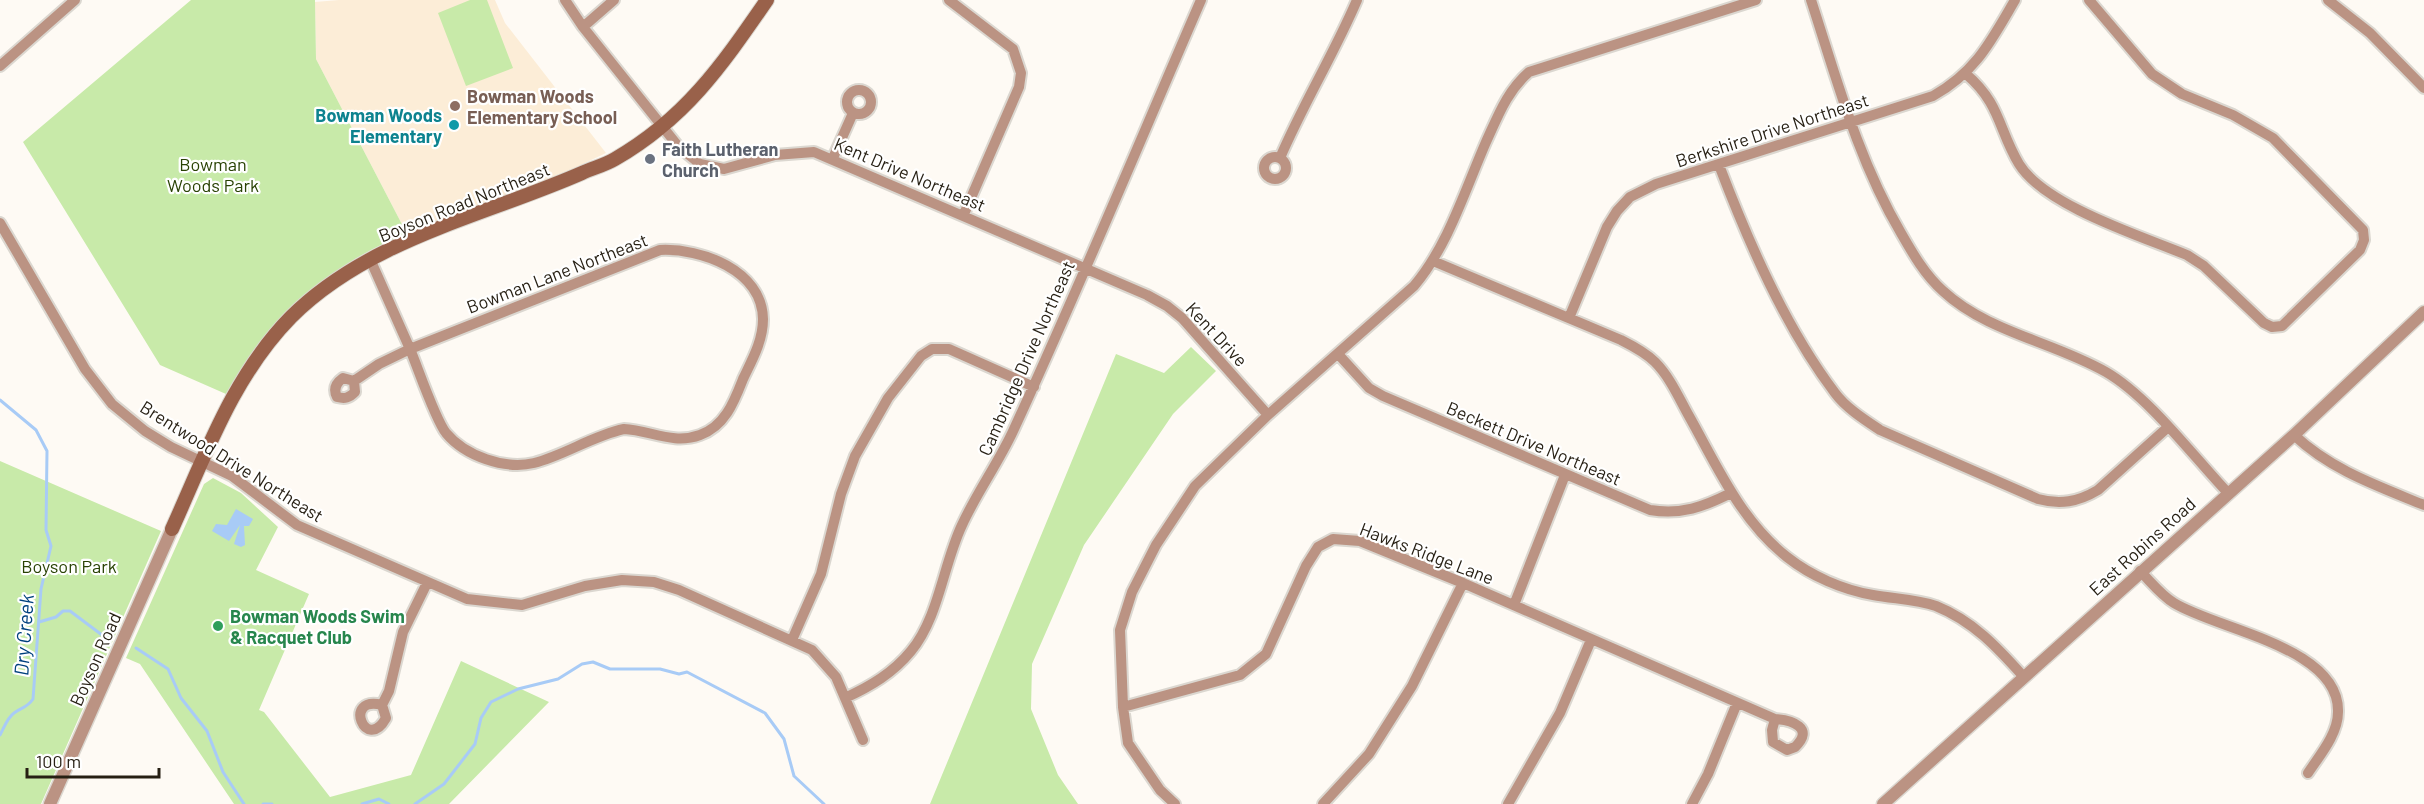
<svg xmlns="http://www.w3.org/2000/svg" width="2424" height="804" font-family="Barlow,sans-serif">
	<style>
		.built { fill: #fcedd7 }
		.green { fill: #c8eaa9 }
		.water { fill: #a8cbf6 }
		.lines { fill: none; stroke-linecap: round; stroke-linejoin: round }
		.stream { stroke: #a8cbf6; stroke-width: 3 }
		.minor-casing { stroke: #dbd7d0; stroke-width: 14 }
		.tertiary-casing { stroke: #dbd7d0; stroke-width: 15 }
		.secondary-casing { stroke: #dbd7d0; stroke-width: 16 }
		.minor { stroke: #bb9383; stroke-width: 10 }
		.tertiary { stroke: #bb9383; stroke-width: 12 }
		.secondary { stroke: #99614a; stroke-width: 14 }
		.education-dot { fill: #8d6e63; stroke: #fff; stroke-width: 2 }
		.culture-dot { fill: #0f9aa8; stroke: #fff; stroke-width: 2 }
		.worship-dot { fill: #6b7280; stroke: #fff; stroke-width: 2 }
		.leisure-dot { fill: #2e9e5b; stroke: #fff; stroke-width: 2 }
		.labels { text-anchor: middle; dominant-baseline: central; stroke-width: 4.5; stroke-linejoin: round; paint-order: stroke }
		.education-label { font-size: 18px; font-weight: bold; fill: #785e54; stroke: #fff; text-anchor: start }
		.culture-label { font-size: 18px; font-weight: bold; fill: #0d838f; stroke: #fff; text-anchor: end }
		.street-label { font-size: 18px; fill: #261f13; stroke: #fff }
		.worship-label { font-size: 18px; font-weight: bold; fill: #5b616d; stroke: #fff; text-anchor: start }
		.park-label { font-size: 18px; fill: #294204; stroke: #fff }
		.leisure-label { font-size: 18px; font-weight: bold; fill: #27864d; stroke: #fff; text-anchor: start }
		.water-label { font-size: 20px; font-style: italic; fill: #01417e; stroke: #fff }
	</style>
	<rect width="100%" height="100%" fill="#fefaf4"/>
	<path class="built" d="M339,0H495L505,23L606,153L570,170L407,234L316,59L315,2Z"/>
	<path class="green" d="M191,0H315L316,59L407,234C329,263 267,322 226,394L160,365L23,142Z
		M470,0H487L513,68L466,86L438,13Z
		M1191,347L1216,371L1173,414L1084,545L1032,664L1031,709L1058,775L1078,804H930L1116,354L1164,373Z
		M0,461L161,531L41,804H0Z
		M213,478L241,493L278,527L256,570L309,594L259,710L264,712L330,797L411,775L461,661L549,702L449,804H234L140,664L126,658L204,484Z"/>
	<path class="water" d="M236,509L253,519L249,526H244L245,545L241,547L234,544L240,525L229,541L212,531L216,524L227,525Z"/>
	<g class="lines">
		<path class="stream" d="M0,400L36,430L47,451L46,530L51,546L41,589L33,699C27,708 22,707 14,713C7,718 4,728 0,735
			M39,622L56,617L63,611H70L102,635
			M136,648L168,669L181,698L207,731L223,772L244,804
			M263,804H272
			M362,804L379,799L389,804
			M415,804L444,784L475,744L481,718L491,702L518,689L558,679L582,664L593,662L610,669H660L679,674L687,672L765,713L784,739L794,776L824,804"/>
		<g class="minor-casing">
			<path id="minor" d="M565,0L583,27L678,146L700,164L724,169L775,155L814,152L1147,295L1167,306L1182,318L1268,415
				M949,0L1013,49L1021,73L1019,87L964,214
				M1811,0C1837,80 1858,160 1901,233C1913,254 1925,275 1943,291C1987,332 2054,342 2106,372C2149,397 2193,456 2228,493
				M2328,0L2370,33L2424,88
				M583,27L614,0
				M0,66L75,0
				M1966,74C2001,104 1998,129 2019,164C2045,206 2141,236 2187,255L2204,266L2264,323L2272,327L2282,326L2360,250L2364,240L2363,230L2273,138L2233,115L2182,94L2152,74L2089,0
				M847 102a12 12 0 1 1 24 0a12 12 0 1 1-24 0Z
				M1264 168a11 11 0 1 1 22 0a11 11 0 1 1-22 0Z
				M833,158L853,113
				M1280,158C1303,104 1334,54 1357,0
				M1719,165C1748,241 1785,327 1835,393C1846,408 1865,420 1880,430L2038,499C2060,505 2078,502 2098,490L2167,428
				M0,223L85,369L112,404L145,431L171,447L232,476L297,525L467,599L522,605L585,586L622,580L654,582L679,590L812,650L836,677L863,740
				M1433,261L1621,340C1633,346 1646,353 1655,362C1670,377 1679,398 1689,416C1717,466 1741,521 1787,557C1811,576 1843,590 1873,595C1894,599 1916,599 1936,606C1973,621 1997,647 2023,676
				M1569,318L1607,227L1617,211L1630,197L1656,184L1933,96C1976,72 1991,41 2015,0
				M1338,354L1369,388L1383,396L1650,510C1682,515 1703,507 1731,493
				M354,381L343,378C336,383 333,389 337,397C345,399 349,398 355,392L354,381L379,364L410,349C418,368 435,419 446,433C465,456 505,470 534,463C565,455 592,436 624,429C650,430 673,445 700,435C725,426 734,402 743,379C752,360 763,341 763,319C762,270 701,248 660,250L410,349L370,259
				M2294,435C2331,470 2378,486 2424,505
				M2140,571C2151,582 2161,595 2174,603C2218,630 2340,647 2338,712C2338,734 2320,755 2308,773
				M1514,605L1565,475
				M792,640L821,574L841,494L855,456L888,398L921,356L932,349H949L1034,387
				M845,698C871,686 893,673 911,651C939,617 943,565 962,525C977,492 999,462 1014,429C1079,288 1139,143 1201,0
				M382,705L386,718C366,754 342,695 382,705L389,691L403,632L427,583
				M1123,707L1240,675L1266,654L1306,566L1318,547L1333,539L1360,541L1463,583L1775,719L1772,730L1773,742L1787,750L1795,747C1815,728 1792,720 1775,719
				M1175,804L1160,790L1128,743L1123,707L1120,630L1132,592L1156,545L1195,486L1268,415L1414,286C1448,246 1465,190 1486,142C1498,116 1507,91 1529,72L1756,0
				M1323,804L1369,754L1412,686L1463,583
				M1508,804L1560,713L1591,640
				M1692,804L1708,774L1737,703"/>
		</g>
		<g class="tertiary-casing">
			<path id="tertiary" d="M50,804L172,529
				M1883,804L2294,435L2424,312"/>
		</g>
		<g class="secondary-casing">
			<path id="secondary" d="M172,529C206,454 233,376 291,317C369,239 484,216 582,173C593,168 605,165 615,159C686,118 722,65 767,0"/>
		</g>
		<use href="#minor" class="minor"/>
		<use href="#tertiary" class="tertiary"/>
		<use href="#secondary" class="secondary"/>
	</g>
	<circle class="education-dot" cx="455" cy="106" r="6"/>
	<circle class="culture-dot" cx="454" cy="125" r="6"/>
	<circle class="worship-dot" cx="650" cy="159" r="6"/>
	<circle class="leisure-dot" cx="218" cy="626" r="6"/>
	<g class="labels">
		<g class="education-label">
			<text x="467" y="96">Bowman Woods<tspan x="467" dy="21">Elementary School</tspan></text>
		</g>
		<g class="culture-label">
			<text x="442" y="115">Bowman Woods<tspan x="442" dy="21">Elementary</tspan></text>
		</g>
		<g class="street-label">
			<text transform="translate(1772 130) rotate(-18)">Berkshire Drive Northeast</text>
			<text transform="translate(910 174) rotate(23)">Kent Drive Northeast</text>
			<text transform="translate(464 202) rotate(-22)">Boyson Road Northeast</text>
			<text transform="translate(557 273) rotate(-21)">Bowman Lane Northeast</text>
			<text transform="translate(1217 334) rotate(47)">Kent Drive</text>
			<text transform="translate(1026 358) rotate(-66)">Cambridge Drive Northeast</text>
			<text transform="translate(1534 443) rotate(23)">Beckett Drive Northeast</text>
			<text transform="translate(232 461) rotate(32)">Brentwood Drive Northeast</text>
			<text transform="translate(2142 546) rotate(-42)">East Robins Road</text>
			<text transform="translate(1427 553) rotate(21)">Hawks Ridge Lane</text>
			<text transform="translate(95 659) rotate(-66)">Boyson Road</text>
		</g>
		<g class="worship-label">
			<text x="662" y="149">Faith Lutheran<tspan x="662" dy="21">Church</tspan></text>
		</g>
		<g class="park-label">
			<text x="213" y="164">Bowman<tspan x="213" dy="21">Woods Park</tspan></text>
			<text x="69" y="566">Boyson Park</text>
		</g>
		<g class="leisure-label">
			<text x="230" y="616">Bowman Woods Swim<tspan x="230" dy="21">&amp; Racquet Club</tspan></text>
		</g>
		<g class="water-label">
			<text transform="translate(23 635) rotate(-86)">Dry Creek</text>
		</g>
	</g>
	<path d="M27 768v9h132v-9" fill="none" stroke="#261f13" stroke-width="3"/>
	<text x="36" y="768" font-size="18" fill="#261f13" stroke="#ffffff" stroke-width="4.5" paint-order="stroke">100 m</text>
</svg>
